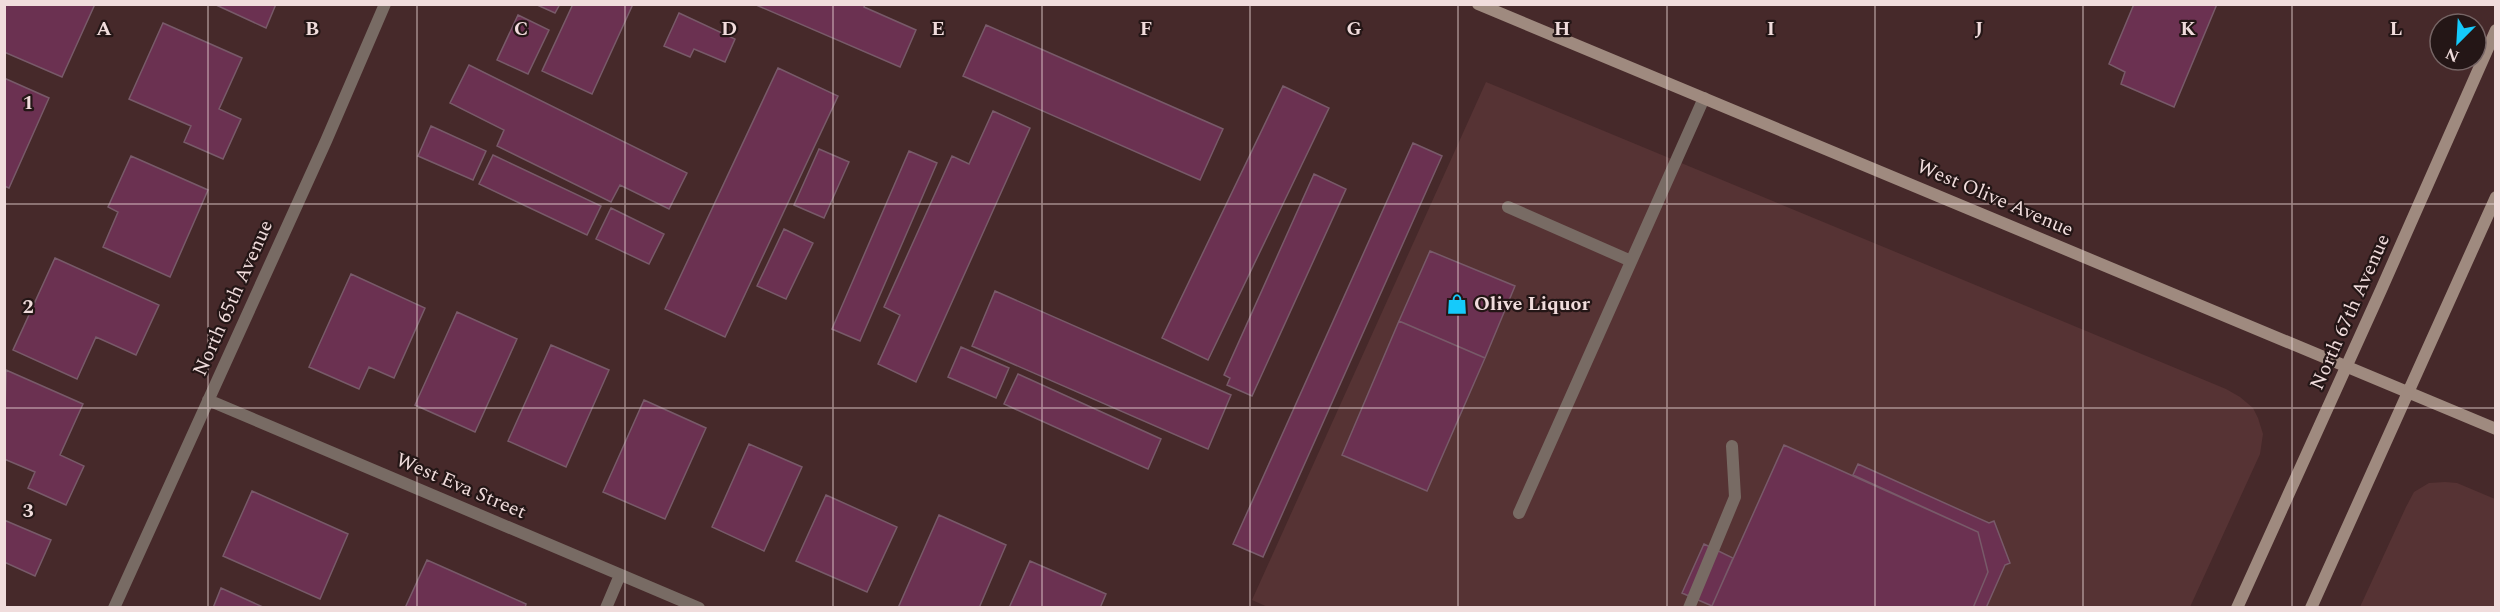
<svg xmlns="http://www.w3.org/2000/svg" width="2500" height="612" font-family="Spectral,serif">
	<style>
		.built { fill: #563334 }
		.building { fill: #6b3151; stroke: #785a69; stroke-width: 1.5 }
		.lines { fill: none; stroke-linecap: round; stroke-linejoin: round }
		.lane { stroke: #786b64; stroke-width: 12 }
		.street { stroke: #786b64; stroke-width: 12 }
		.secondary { stroke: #9f8a7f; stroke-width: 12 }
		.grid { fill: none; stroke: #f0dcdc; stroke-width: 1.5; stroke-opacity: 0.55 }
		.labels { text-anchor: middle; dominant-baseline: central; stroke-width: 4.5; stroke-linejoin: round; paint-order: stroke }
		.street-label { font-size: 20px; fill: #f0dcdc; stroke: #241616 }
		.poi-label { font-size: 20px; font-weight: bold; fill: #f0dcdc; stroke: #241616; text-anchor: start }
		.grid-label { font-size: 20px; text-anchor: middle; font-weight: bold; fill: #f0dcdc; stroke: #241616; stroke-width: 4.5; stroke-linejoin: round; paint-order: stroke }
	</style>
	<rect width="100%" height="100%" fill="#46292a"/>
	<path class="built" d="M1486,82L2226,389L2240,397L2253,408L2258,418L2263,434L2260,454L2190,607L1270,608L1252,600Z
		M2445,482L2457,483L2495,499V607H2360L2406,507L2414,492L2429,483Z"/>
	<path class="building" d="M4,4H95L62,77L4,52Z
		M214,4H276L266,28Z
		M535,4H560L555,13Z
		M573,4H633L592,94L542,71Z
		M754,4H865L864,7L916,30L900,67Z
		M2134,4H2217L2174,107L2121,84L2125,72L2109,64Z
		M679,13L735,39L725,62L694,49L690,57L664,46Z
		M518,15L549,30L528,74L497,60Z
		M163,23L242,58L219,109L241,119L223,159L184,142L191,126L129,99Z
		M986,25L1223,129L1200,180L963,76Z
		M469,65L687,173L669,209L620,185L611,202L497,146L504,130L450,103Z
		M778,68L838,96L725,337L665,309Z
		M4,78L49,98L9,188L4,186Z
		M1283,86L1329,108L1208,360L1162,338Z
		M993,111L1030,128L916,382L878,364L900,315L884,307L952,156L969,164Z
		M431,126L486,151L473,180L418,156Z
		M1413,143L1442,156L1263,557L1233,544Z
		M819,149L849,162L824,218L794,205Z
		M909,151L937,163L860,341L832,329Z
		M493,155L601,206L587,235L479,184Z
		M131,156L208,190L170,277L103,247L118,212L108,207Z
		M1314,174L1346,189L1252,396L1227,385L1230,378L1224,375Z
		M611,208L664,234L649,264L596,239Z
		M784,229L813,243L786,299L757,286Z
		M1430,251L1515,286L1485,358L1399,321Z
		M55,258L159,305L136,355L96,337L77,379L13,350Z
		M351,274L425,308L394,378L369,367L359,389L309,367Z
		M995,291L1231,395L1208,449L972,346Z
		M457,312L517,339L475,432L415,405Z
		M1399,321L1485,358L1427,491L1342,455Z
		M551,345L609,370L566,467L508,441Z
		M961,347L1009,368L996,398L948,377Z
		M6,370L83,404L60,455L84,466L66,505L28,488L35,472L4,459Z
		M1018,374L1161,439L1148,469L1004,404Z
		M644,400L706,428L665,519L603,492Z
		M749,444L802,467L764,551L712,527Z
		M1784,445L1978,532L1988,572L1973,608H1711Z
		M1858,464L1989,523L1994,521L2010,563L2005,565L1986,608H1973L1988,572L1978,532L1853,475Z
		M252,491L348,534L320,599L223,556Z
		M826,495L897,527L867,592L796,561Z
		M939,515L1006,545L979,608H898Z
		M4,520L51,540L35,576L4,562Z
		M1704,544L1733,558L1712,606L1682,593Z
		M427,560L526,604L525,608H405Z
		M1030,561L1106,594L1100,608H1009Z
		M221,588L265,608H213Z"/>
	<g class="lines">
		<path class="lane" d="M1508,207L1631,261
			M1519,513L1704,98
			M1689,608L1735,497L1732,446"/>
		<path class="street" d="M208,400L699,608
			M114,608L326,141L385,4
			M606,608L620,575"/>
		<path class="secondary" d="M1478,4L2496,429
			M2237,608L2381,290L2496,30
			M2311,608L2496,197"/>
	</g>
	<path class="grid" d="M208,4V608M417,4V608M625,4V608M833,4V608M1042,4V608M1250,4V608M1458,4V608M1667,4V608M1875,4V608M2083,4V608M2292,4V608M4,204H2496M4,408H2496"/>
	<defs>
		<g id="shop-bare" transform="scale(1.62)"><path d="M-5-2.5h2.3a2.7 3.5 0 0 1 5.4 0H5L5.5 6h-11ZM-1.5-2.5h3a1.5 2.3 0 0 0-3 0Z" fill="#15cafb" stroke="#241616" stroke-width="2.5" paint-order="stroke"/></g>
	</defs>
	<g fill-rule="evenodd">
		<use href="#shop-bare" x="1457" y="304"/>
	</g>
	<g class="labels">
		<g class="street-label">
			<text transform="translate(1995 198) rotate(23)">West Olive Avenue</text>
			<text transform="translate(233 298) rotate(-66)">North 65th Avenue</text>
			<text transform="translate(2350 312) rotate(-66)">North 67th Avenue</text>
			<text transform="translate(461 486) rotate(23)">West Eva Street</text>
		</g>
		<g class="poi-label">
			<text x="1474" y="304">Olive Liquor</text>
		</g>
	</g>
	<g class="grid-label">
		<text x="104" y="35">A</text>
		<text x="312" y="35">B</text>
		<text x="521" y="35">C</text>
		<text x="729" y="35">D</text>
		<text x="938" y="35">E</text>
		<text x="1146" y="35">F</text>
		<text x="1354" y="35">G</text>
		<text x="1562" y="35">H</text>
		<text x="1771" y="35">I</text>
		<text x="1979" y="35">J</text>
		<text x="2188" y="35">K</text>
		<text x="2396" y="35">L</text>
		<text x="28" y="109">1</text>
		<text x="28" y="313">2</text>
		<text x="28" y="517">3</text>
	</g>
	<rect width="2500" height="612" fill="none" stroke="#f0dcdc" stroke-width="12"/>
	<g transform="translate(2458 42) rotate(204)"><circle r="28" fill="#241616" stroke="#766565" stroke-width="1.5"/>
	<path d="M0-4.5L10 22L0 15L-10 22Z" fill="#15cafb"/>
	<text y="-9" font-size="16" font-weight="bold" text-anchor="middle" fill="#f0dcdc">N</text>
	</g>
</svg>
